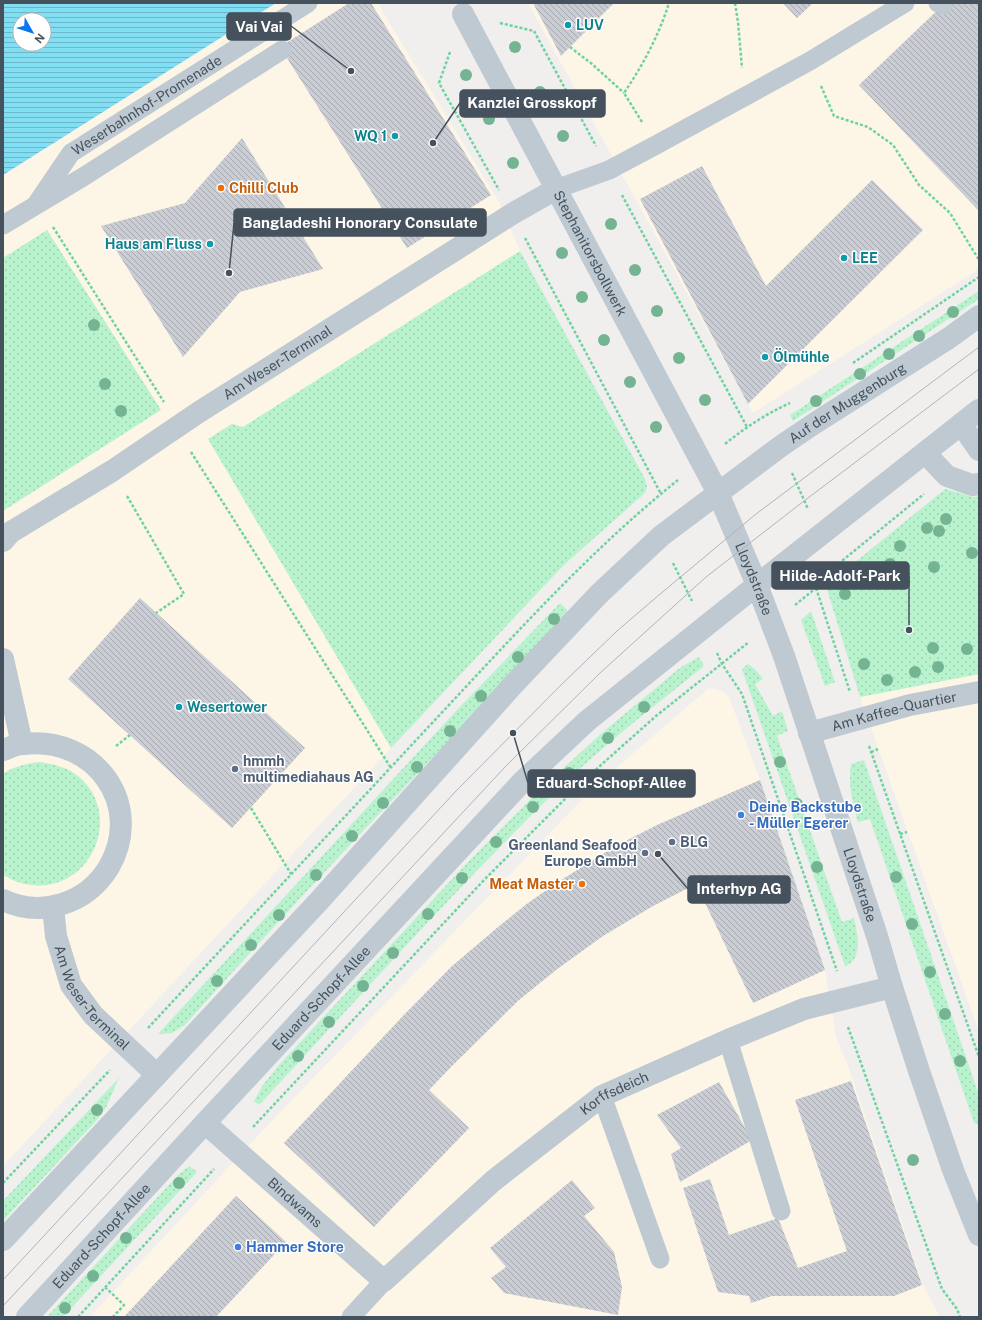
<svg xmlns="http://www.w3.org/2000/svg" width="982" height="1320" font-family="'Public Sans',sans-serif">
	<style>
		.commercial { fill: #fdf6e6 }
		.grass { fill: url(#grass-dots) }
		.water { fill: url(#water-rules); fill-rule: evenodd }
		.building { fill: url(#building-back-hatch) }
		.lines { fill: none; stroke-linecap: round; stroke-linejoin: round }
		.path { stroke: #6ed39f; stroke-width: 2.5; stroke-dasharray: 3 2; stroke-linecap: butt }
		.service { stroke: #bec9d2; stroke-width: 19 }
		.minor { stroke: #bec9d2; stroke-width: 22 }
		.tertiary { stroke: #bec9d2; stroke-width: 22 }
		.tram { stroke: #b0b4b9; stroke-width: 1 }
		.tree { fill: #75b492 }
		.culture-dot { fill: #0f9aa8; stroke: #fff; stroke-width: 1.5 }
		.food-dot { fill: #e8710a; stroke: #fff; stroke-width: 1.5 }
		.service-dot { fill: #5c6f8a; stroke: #fff; stroke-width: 1.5 }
		.shop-dot { fill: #3f7fe0; stroke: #fff; stroke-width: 1.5 }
		.labels { text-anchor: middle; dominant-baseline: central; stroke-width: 3; stroke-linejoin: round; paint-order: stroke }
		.culture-label { font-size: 14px; font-weight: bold; fill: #0d838f; stroke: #fff; text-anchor: start }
		.street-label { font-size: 14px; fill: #45525d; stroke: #fff }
		.food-label { font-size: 14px; font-weight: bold; fill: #c56008; stroke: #fff; text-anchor: start }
		.service-label { font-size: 14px; font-weight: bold; fill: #4e5e75; stroke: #fff; text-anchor: start }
		.shop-label { font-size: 14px; font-weight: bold; fill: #366cbe; stroke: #fff; text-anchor: start }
		.leader { fill: none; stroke: #45525d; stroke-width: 1.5 }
		.callout-dot { fill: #45525d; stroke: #fff; stroke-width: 1.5 }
		.callout { fill: #45525d; stroke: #45525d; stroke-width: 1.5 }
		.callout-label { font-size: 15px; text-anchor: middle; font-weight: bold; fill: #fff }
	</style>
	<defs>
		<pattern id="grass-dots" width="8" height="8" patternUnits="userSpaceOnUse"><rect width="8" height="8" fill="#b9f3ce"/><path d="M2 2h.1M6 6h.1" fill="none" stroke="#a0d2b3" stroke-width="1.8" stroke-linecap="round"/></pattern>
		<pattern id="water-rules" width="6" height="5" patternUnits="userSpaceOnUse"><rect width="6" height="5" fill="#82def3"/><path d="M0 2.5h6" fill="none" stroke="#6cb7c8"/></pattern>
		<pattern id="building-back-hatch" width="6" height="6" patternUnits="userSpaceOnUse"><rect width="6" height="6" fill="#cacdd4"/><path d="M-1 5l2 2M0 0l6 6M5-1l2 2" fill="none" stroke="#a6a9af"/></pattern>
	</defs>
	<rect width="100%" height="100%" fill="#f1eeee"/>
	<path class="commercial" d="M276,3H384L379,6L499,202L520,251L243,427L232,424L208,439L391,748L3,1166V175Z
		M528,3H979V268L973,273L753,413Z
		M979,674V1032L860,697Z
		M709,688L723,691L729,697L760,780L825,970L836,1037L848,1066L923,1285L940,1317H90L267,1126L594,787Z"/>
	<path class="grass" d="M47,230L161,410L3,511V258Z
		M520,251L645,479L647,487L645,493L566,563L544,586L391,748L208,439L232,424L243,427Z
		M979,291V299L793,421L790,415Z
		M945,489L973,497L979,496V674L860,697L826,586Z
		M560,603L568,611C537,643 509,678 478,710C379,814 280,918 185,1025L172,1033L158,1034L456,711Z
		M811,611L835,682L825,686L801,620Z
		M699,657L704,666C653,707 600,748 553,794C451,893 356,1001 259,1105L254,1101L263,1085L279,1065L469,861L546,784L603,732L681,667Z
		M748,664L755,669L763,679L755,684L773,716L782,711L788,731L777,736L842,922L854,918C857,933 864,959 845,966L742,669Z
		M864,760L979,1095V1125L974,1123L870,819L858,822C852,799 848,788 851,764Z
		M39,762C54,764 67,767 78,776C118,808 100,873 52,884C35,888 18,884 3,875V774C14,766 26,764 39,762Z
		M119,1078L106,1107L96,1121L3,1221V1201Z
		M189,1166L197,1172L63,1317H47L178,1175Z"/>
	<path class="water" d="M3,3H276L3,175ZM20,20H44V44H20Z"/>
	<path class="building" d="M349,3H371L491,195L407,248L280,47Z
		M533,3H614L561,56Z
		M783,3H813L797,18Z
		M945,3H979V211L859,85Z
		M242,138L323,269L240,292L183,357L101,226L185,203Z
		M702,166L766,286L872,180L923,230L748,404L640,199Z
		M140,598L305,748L232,828L68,679Z
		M760,780L825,970L753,1003L696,884L653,906L603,936L556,970L519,1000L452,1066L429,1090L469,1128L374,1227L284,1143L401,1018L451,967L498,927L528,903L558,882L614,847L657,825Z
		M851,1081L922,1285L894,1296H772L751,1303L749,1296L718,1292L683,1188L710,1179L729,1235L778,1218L798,1268L847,1251L795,1100Z
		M719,1082L752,1140L680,1182L671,1154L681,1148L657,1115Z
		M572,1180L595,1208L584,1216L614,1252L622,1287L618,1315L504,1293L491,1278L506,1267L490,1248Z
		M236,1196L286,1242L216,1317H124Z"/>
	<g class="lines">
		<path class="path" d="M735,3L738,22L742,68
			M500,23L534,31L596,146
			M570,47L592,64L624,93
			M450,52L439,83L499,190
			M821,86L834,116L868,127L893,145L919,185L950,213L979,260
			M642,122L624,93C643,65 659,35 669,3
			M622,195L747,427
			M53,227L164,402
			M525,238L661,494
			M853,363L979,277
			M725,444C746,427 766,414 790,403
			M191,452L391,768
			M792,473L808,509
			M127,496L184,594L156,613
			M673,563L692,601
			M816,588L850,692
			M795,605L816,588L832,569L924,494
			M717,653L722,664L742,694L837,971
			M116,746L130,735
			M869,746L979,1057
			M871,752L878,749
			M251,808L291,874
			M900,834L907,832
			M848,1027L942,1289L957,1309L960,1317
			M148,1028C243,926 338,824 433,722C512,638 588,552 678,480
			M253,1127L484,880L583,781L656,716L749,642
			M3,1183L110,1070
			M105,1287L124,1305L113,1317
			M78,1317L214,1169"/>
		<g class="service">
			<path d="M938,3L943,5"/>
			<path d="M556,189L609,170L656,145L810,61L905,3"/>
			<path id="s1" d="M37,203L71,153L308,3"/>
			<path d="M3,225L83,177L282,50"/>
			<path d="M728,1040L781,1211"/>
			<path d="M602,1096L660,1259"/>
			<path d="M351,1317L384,1281"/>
		</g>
		<g class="minor">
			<path id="s2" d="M463,14L718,493"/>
			<path d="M961,424L979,450"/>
			<path d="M925,453L947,476L972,485L979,484"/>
			<path id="s3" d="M3,541L11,532L112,471L199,412L512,214L556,189"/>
			<path d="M3,659L22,744"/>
			<path id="s4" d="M809,733L910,705L979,692"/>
			<path d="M3,750C9,748 16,744 23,744C94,735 145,804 109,867C98,885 82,898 62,904C43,910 22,909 3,900"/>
			<path id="s5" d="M53,907L56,936L71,985L93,1015L157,1075"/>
			<path id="s6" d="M205,1123L384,1281L493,1181L602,1096L728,1040L804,1009L892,987"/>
		</g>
		<g class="tertiary">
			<path id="s7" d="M718,493L757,585L784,656L877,936L892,987L918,1068L953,1170L979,1235"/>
			<path id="s8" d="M3,1240L319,901L512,686L599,594L661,536L781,446L815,423L949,338L979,316"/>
			<path id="s9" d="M27,1317L205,1123L522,782L587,721L757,585L979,410"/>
		</g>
		<path class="tram" d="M3,1280L456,791L563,683L617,631L659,595L756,514L979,347
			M3,1306L505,767L600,673L706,577L804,501L979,369"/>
	</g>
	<g class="tree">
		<circle cx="515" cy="47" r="6"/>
		<circle cx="466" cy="75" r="6"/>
		<circle cx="540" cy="92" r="6"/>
		<circle cx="489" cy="119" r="6"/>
		<circle cx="563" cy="136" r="6"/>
		<circle cx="513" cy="163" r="6"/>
		<circle cx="611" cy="224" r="6"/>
		<circle cx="562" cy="253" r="6"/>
		<circle cx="635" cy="270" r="6"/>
		<circle cx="582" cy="297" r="6"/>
		<circle cx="657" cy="311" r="6"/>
		<circle cx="953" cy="312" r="6"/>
		<circle cx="94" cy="325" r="6"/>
		<circle cx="919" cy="336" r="6"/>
		<circle cx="604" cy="340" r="6"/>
		<circle cx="889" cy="354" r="6"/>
		<circle cx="679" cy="358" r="6"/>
		<circle cx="860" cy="374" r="6"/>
		<circle cx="630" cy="382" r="6"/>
		<circle cx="105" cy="384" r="6"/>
		<circle cx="705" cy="400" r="6"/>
		<circle cx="816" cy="401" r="6"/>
		<circle cx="121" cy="411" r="6"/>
		<circle cx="656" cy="427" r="6"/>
		<circle cx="946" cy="519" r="6"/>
		<circle cx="927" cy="528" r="6"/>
		<circle cx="939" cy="531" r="6"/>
		<circle cx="900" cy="546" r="6"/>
		<circle cx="972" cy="553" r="6"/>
		<circle cx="890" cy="564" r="6"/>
		<circle cx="934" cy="567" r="6"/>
		<circle cx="845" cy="594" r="6"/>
		<circle cx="554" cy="619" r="6"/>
		<circle cx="933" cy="648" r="6"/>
		<circle cx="967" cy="649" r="6"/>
		<circle cx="518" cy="657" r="6"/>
		<circle cx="864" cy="664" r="6"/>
		<circle cx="938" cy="667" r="6"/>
		<circle cx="915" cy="672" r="6"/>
		<circle cx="887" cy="680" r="6"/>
		<circle cx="481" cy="696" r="6"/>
		<circle cx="644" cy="707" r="6"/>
		<circle cx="450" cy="731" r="6"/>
		<circle cx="608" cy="738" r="6"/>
		<circle cx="780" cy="762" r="6"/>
		<circle cx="417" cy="767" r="6"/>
		<circle cx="569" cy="773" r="6"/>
		<circle cx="383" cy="803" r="6"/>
		<circle cx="797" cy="804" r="6"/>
		<circle cx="533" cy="807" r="6"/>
		<circle cx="352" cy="836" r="6"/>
		<circle cx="496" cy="842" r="6"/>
		<circle cx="817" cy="867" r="6"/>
		<circle cx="316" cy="875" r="6"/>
		<circle cx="896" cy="877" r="6"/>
		<circle cx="462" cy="878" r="6"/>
		<circle cx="428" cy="914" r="6"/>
		<circle cx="279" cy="915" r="6"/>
		<circle cx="912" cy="924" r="6"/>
		<circle cx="251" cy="945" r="6"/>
		<circle cx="393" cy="953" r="6"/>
		<circle cx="930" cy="972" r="6"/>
		<circle cx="217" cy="981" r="6"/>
		<circle cx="363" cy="986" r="6"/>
		<circle cx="945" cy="1014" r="6"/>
		<circle cx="329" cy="1022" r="6"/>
		<circle cx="298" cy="1056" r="6"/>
		<circle cx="960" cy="1061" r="6"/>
		<circle cx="97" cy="1110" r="6"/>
		<circle cx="913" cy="1160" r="6"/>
		<circle cx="179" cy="1183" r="6"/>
		<circle cx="126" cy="1238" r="6"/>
		<circle cx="93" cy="1276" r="6"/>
		<circle cx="65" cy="1308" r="6"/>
	</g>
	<g class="culture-dot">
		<circle cx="568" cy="25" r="4"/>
		<circle cx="395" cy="136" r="4"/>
		<circle cx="210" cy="244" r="4"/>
		<circle cx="844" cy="258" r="4"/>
		<circle cx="765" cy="357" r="4"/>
		<circle cx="179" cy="707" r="4"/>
	</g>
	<g class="food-dot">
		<circle cx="221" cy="188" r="4"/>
		<circle cx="582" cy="884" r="4"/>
	</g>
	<g class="service-dot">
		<circle cx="235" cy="769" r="4"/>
		<circle cx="672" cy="842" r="4"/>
		<circle cx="645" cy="853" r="4"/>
	</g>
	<g class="shop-dot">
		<circle cx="741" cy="815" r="4"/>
		<circle cx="238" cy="1247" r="4"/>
	</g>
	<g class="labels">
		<g class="culture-label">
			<text x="576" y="25">LUV</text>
			<text x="387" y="136" text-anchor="end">WQ 1</text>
			<text x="202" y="244" text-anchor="end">Haus am Fluss</text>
			<text x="852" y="258">LEE</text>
			<text x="773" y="357">Ölmühle</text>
			<text x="187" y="707">Wesertower</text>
		</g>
		<g class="street-label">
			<text stroke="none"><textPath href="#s1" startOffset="150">Weserbahnhof-Promenade</textPath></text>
			<text stroke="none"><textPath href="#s2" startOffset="271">Stephanitorsbollwerk</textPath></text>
			<text stroke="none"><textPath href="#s3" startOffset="328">Am Weser-Terminal</textPath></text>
			<text stroke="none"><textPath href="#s8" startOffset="1193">Auf der Muggenburg</textPath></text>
			<text stroke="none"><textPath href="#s7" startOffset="93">Lloydstraße</textPath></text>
			<text stroke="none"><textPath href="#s4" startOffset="88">Am Kaffee-Quartier</textPath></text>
			<text stroke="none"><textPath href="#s7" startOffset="417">Lloydstraße</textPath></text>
			<text stroke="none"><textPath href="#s5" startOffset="102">Am Weser-Terminal</textPath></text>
			<text stroke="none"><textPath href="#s9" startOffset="434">Eduard-Schopf-Allee</textPath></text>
			<text stroke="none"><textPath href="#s6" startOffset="537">Korffsdeich</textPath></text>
			<text stroke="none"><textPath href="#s6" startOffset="120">Bindwams</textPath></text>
			<text stroke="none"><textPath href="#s9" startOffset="110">Eduard-Schopf-Allee</textPath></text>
		</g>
		<g class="food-label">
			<text x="229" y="188">Chilli Club</text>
			<text x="574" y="884" text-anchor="end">Meat Master</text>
		</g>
		<g class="service-label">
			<text x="243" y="761">hmmh<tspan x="243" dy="16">multimediahaus AG</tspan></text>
			<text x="680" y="842">BLG</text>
			<text x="637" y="845" text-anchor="end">Greenland Seafood<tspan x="637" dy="16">Europe GmbH</tspan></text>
		</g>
		<g class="shop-label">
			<text x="749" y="807">Deine Backstube<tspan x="749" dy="16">- Müller Egerer</tspan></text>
			<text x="246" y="1247">Hammer Store</text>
		</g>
	</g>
	<path class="leader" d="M351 71L291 26M433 143L460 103M229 273L234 223M909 630L909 576M513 733L528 783M658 854L688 889"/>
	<g class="callout-dot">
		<circle cx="351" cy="71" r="4"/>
		<circle cx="433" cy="143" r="4"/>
		<circle cx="229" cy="273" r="4"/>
		<circle cx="909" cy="630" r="4"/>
		<circle cx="513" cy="733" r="4"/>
		<circle cx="658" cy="854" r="4"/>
	</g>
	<g class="callout">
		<rect x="227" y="13" width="64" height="27" rx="4"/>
		<rect x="460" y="90" width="145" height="27" rx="4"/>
		<rect x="234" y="209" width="252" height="27" rx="4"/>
		<rect x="772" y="562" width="137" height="27" rx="4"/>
		<rect x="528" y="770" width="167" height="27" rx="4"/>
		<rect x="688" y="876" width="102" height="27" rx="4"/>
	</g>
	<g class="callout-label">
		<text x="259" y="32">Vai Vai</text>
		<text x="532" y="108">Kanzlei Grosskopf</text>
		<text x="360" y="228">Bangladeshi Honorary Consulate</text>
		<text x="840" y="581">Hilde-Adolf-Park</text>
		<text x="611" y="788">Eduard-Schopf-Allee</text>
		<text x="739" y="894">Interhyp AG</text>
	</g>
	<rect width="982" height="1320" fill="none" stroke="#45525d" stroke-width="8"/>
	<g transform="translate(32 32) rotate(129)"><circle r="19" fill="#ffffff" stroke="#b5babe"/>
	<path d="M0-3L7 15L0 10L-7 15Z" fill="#0a73ef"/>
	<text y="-6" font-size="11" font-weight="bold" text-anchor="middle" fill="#45525d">N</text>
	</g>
</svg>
